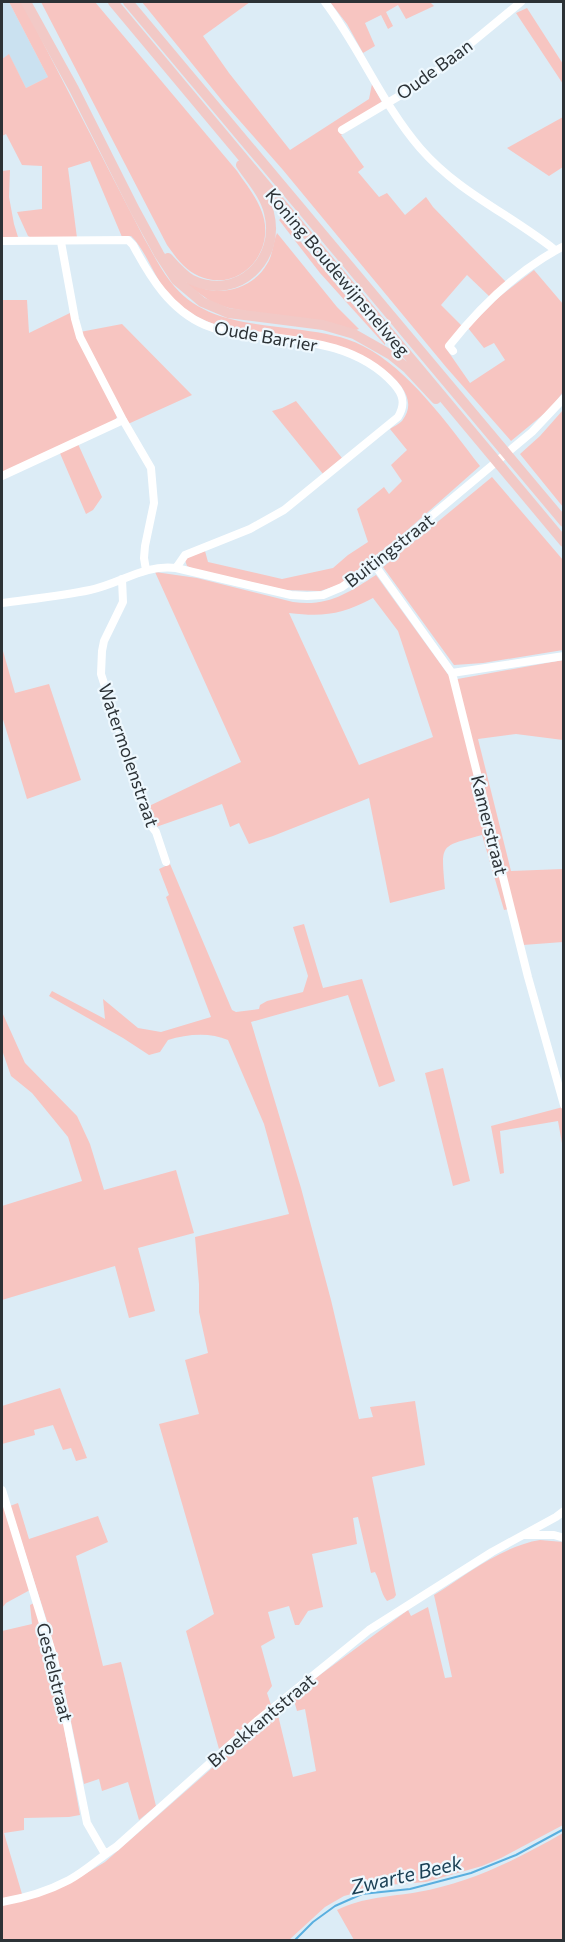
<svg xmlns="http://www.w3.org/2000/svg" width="565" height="1942" font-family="Commissioner,sans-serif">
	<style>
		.built { fill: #cae1f0 }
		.green { fill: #f7c5c1; fill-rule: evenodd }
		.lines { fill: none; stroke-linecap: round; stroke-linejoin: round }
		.stream { stroke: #5aafdf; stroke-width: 2 }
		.minor { stroke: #fff; stroke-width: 8 }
		.highway { stroke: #f2c9c6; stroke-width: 10 }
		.labels { text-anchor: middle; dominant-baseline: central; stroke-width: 4.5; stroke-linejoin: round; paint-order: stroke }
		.street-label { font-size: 18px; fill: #2c3236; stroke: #eef8fe }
		.water-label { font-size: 20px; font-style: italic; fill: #1c4156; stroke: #eef8fe }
	</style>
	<rect width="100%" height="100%" fill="#dcecf6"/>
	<path class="built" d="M2,2H9L48,77L26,88L9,55L2,59Z"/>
	<path class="green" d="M9,2H22L144,238C152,252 160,268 170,281C202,324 255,323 302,330C323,333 344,336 363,346C410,370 448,425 480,466L403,534L339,585L320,591L285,590L194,569L187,566L185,560L189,557L205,551L208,562L282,579L333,568L348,555L368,542L357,509L384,487L389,494L402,481L391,465L407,450L390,429C393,427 399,424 402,421C428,389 366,355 342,347C319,344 297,340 274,336C238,331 203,327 175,301C155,283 148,252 131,236L122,237L90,161L68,168L77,238L34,239L28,236L17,212L42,209V166L22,165L6,134L2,136V59L9,54L26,88L48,77Z
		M41,2H95L237,171C247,186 260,201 264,219C272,254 241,290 204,278C187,273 177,259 167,245Z
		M142,2H250L203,36L229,73L290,150L369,99L372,84L385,108L341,135L364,167L358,172L379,197L387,193L405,215L426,197L433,207L507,283L490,297L467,275L441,305L462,326L445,347L470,383L505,360L494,343L484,348L468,328L499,297L534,270L563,304V392L551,408L511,441L446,367L283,170L224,103Z
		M330,2H430L434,6L406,19L398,5L386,12L393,26L388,29L381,15L365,23L375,46L363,53L347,24Z
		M527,8L563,64V84L516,13Z
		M563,117V167L549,176L507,148Z
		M10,170L9,197L14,224L18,237L2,238V171Z
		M281,218L385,343V345L320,273L279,220Z
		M277,233L337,307L359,329L356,330L229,308L213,303L186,284L187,281C194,284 202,289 209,290C231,294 256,284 267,264C273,255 273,242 277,233Z
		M2,300H27L29,333L72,312L117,417L115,420L2,473Z
		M122,324L192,395L128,424L80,332Z
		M296,401L342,458L323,474L272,411L282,408Z
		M563,410V507L520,454L540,436Z
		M78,444L102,497L93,510L86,514L59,451Z
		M492,477L563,560V650L483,663L454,665L383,567Z
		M155,572L197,578L293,602C328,607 348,593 376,575L452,680L563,660V740L516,734L478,739L511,871L563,869V942L523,945L513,908L504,910L482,835C439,847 441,843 445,889L390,903L369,798L273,836L249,844L239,823L230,827L222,804L156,827L150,819L147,807L241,762ZM373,598L398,631L433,737L359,765L289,613C323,617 341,615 373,598Z
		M3,651L15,693L49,684L81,780L27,799L2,716V652Z
		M170,864L232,1010L236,1012L259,1009L260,1005L267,1001L303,992L308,976L293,927L304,924L323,988L362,979L395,1081L379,1087L348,995L251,1022L301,1188L331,1300L359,1419L373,1417L370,1407L415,1401L425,1465L372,1477L396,1595L394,1598L387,1601C380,1592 380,1581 375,1572L371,1573L358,1517L353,1518L357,1544L312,1554L323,1607L308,1611L299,1625H295L289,1606L268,1612L275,1638L261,1646L272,1686L267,1693L271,1705L219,1749L186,1631L214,1614L159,1424L199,1414L185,1360L208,1353L199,1312V1284L195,1237L289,1214L264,1124L228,1040C210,1032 187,1034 168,1040L160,1052L149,1055L123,1038L49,996L52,991L105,1019L103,999L138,1028L161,1032L211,1017L166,897L169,895L159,869Z
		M2,1012L25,1063L77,1116L90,1144L104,1190L176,1170L194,1233L138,1248L155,1311L129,1318L115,1266L2,1300V1206L82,1181L68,1137L32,1093L11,1076L2,1050Z
		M443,1068L470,1181L453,1186L425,1073Z
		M563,1107V1149L558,1121L500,1131L504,1173L500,1174L491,1126Z
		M60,1388L87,1458L76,1461L71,1448L63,1450L53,1425L34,1430L35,1435L2,1444V1406Z
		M2,1500L30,1590L6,1603L2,1608Z
		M18,1503L29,1539L98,1516L108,1542L76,1556L103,1666L121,1662L156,1806L139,1820L128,1782L102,1791L99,1779L84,1784L58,1659L46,1618L10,1506Z
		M540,1540L563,1542V1825L501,1858L482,1866L426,1882L387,1885L344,1896L325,1907L289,1940H2V1905L65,1886L105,1862L277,1711L293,1777L316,1771L305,1709L297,1711L293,1697L309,1683L408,1610L411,1616L428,1607L445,1678L452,1677L434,1595C466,1575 502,1546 540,1540Z
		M34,1603L52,1661L80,1815L69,1817L24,1818V1830L4,1833L22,1894L2,1899V1631L32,1624L30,1605Z
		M563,1833V1940H354L337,1910C363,1897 389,1897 418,1892C470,1883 518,1859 563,1833Z"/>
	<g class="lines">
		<path class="stream" d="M295,1940L313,1922L335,1906L362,1894L410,1889L471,1873L516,1855L564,1829"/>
		<path class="minor" d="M325,2C360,48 382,104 420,148C459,193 510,214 555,250
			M342,130L416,86L442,67L521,2
			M2,241L128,240L133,245C150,277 170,310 205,325C221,332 238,333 254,335C304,341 358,344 394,384C403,394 406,404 398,417L284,510L250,529L185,555L176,568
			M61,242L75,319L80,337L123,420L151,468L154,503L145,546L144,558L146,570
			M453,351L449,346C480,307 519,269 564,246
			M2,476L123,420
			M374,564L452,673L528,977L564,1105
			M122,579L123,602L104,641L102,651L101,674L149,823L156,832L166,862
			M2,603C31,599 61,596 90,590C120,584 144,564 176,568L291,595L307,596L323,595L342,587L374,564L532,432L564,398
			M452,673L564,656
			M2,1490L54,1659L87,1823L105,1854
			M526,1535H554L564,1538
			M2,1902C25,1898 48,1891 69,1880C86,1871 100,1857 116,1847L258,1720L369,1630L492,1552L556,1517L564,1511"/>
		<path class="highway" d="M26,2L74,89L135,210L159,254L176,280L202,302L228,313L323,325L354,334L391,355L408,369L436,399
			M113,2L564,542
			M128,2L564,522
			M168,258C175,266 183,275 192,280C238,302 281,259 269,213C265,195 251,180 241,165"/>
	</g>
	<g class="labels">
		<g class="street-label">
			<text transform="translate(434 69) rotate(-36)">Oude Baan</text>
			<text transform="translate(338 272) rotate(50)">Koning Boudewijnsnelweg</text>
			<text transform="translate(266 336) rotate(10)">Oude Barrier</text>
			<text transform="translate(389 550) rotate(-38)">Buitingstraat</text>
			<text transform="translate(129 755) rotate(71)">Watermolenstraat</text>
			<text transform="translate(490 825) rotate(76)">Kamerstraat</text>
			<text transform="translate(55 1672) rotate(76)">Gestelstraat</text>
			<text transform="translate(261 1720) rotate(-40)">Broekkantstraat</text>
		</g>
		<g class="water-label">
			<text transform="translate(406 1874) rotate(-13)">Zwarte Beek</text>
		</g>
	</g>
	<rect width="565" height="1942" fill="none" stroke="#2c3236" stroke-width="6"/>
</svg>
